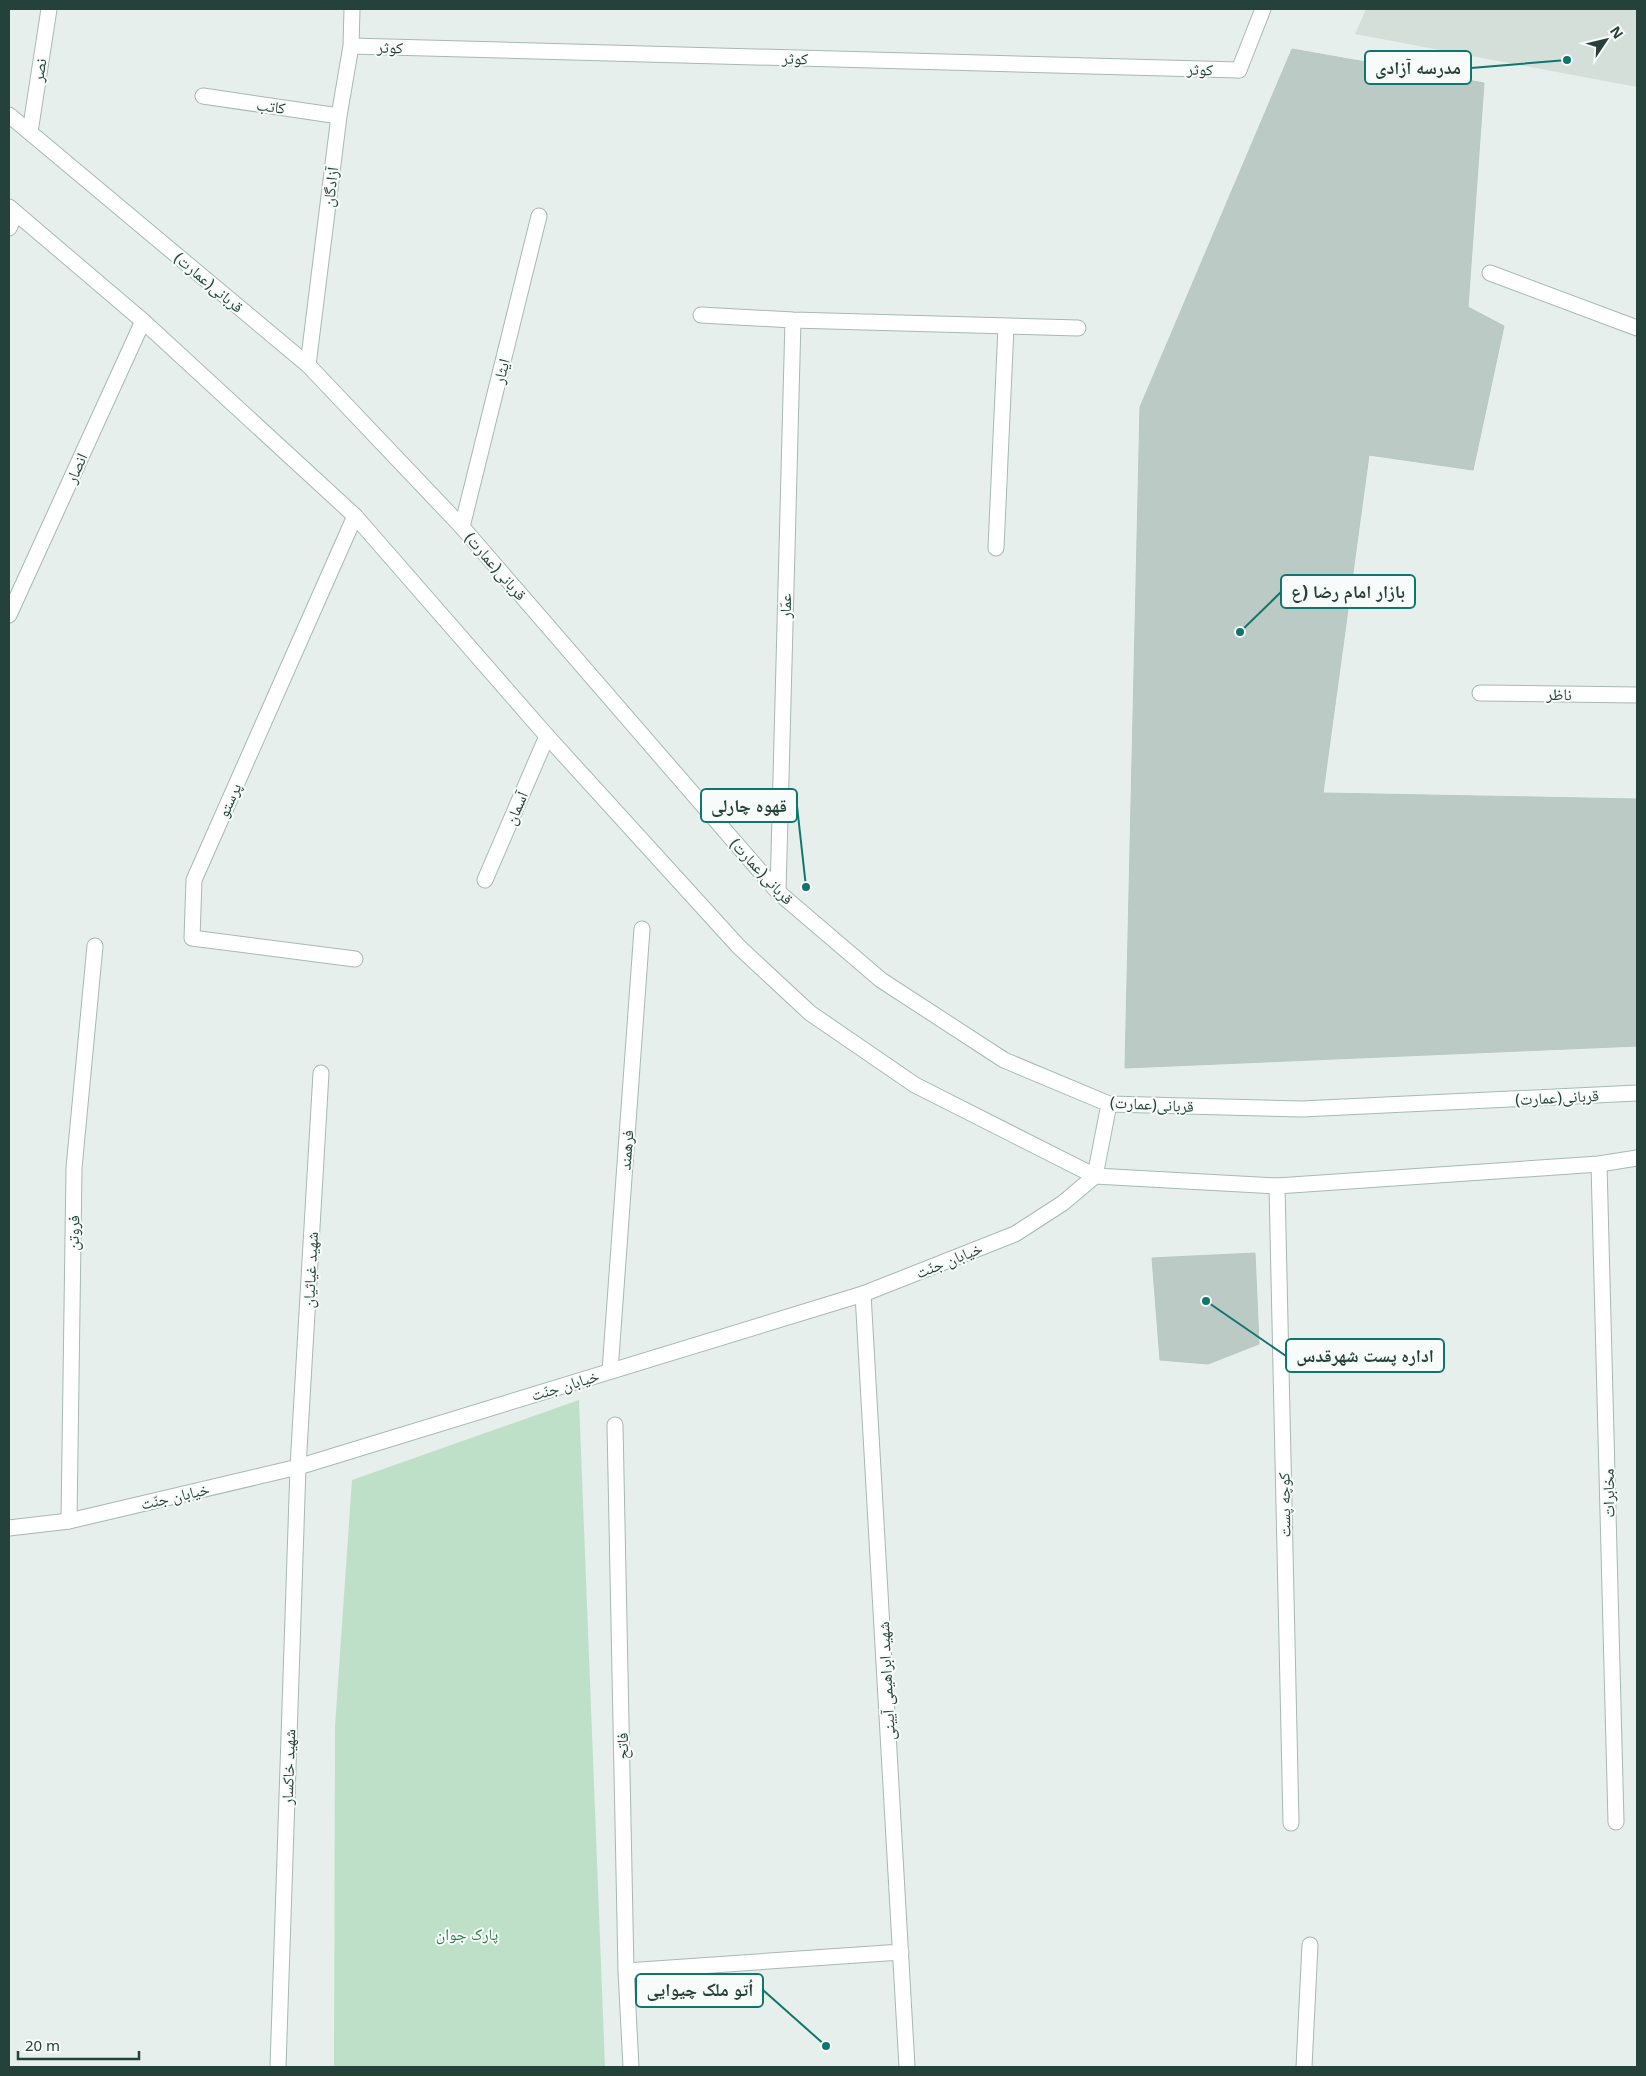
<svg xmlns="http://www.w3.org/2000/svg" width="1646" height="2076" font-family="'Noto Sans','Noto Naskh Arabic',sans-serif">
	<style>
		.built { fill: #d4dfda }
		.green { fill: #bfe0c8 }
		.building { fill: #bbcac4; stroke: #b8c9c2 }
		.lines { fill: none; stroke-linecap: round; stroke-linejoin: round }
		.service-casing { stroke: #a8b8b2; stroke-width: 17 }
		.minor-casing { stroke: #a8b8b2; stroke-width: 17 }
		.tertiary-casing { stroke: #a8b8b2; stroke-width: 17 }
		.secondary-casing { stroke: #a4bbb3; stroke-width: 17 }
		.service { stroke: #fff; stroke-width: 15 }
		.minor { stroke: #fff; stroke-width: 15 }
		.tertiary { stroke: #fff; stroke-width: 15 }
		.secondary { stroke: #fff; stroke-width: 15 }
		.labels { text-anchor: middle; dominant-baseline: central; stroke-width: 4; stroke-linejoin: round; paint-order: stroke }
		.street-label { font-size: 16px; fill: #24423a; stroke: #f7fbf9 }
		.park-label { font-size: 16px; fill: #2d7a4b; stroke: #f7fbf9 }
		.leader { fill: none; stroke: #0f766e; stroke-width: 2 }
		.callout-dot { fill: #0f766e; stroke: #f7fbf9; stroke-width: 2 }
		.callout { fill: #f7fbf9; stroke: #0f766e; stroke-width: 2 }
		.callout-label { font-size: 18px; text-anchor: middle; font-weight: bold; fill: #24423a }
	</style>
	<rect width="100%" height="100%" fill="#e6efeb"/>
	<path class="built" d="M1366,9H1637V87L1355,34Z"/>
	<path class="green" d="M579,1400L605,2067H334L335,1726L352,1480Z"/>
	<path class="building" d="M1292,49L1484,83L1468,307L1504,326L1473,470L1369,455L1323,793L1637,799V1046L1125,1068L1140,407Z
		M1255,1253L1259,1344L1208,1364L1160,1360L1152,1258Z"/>
	<g class="lines">
		<g class="service-casing">
			<path id="service" d="M1239,70L1263,9"/>
		</g>
		<g class="minor-casing">
			<path id="minor" d="M351,46L1239,70
				M203,96L339,116
				M30,132L49,9
				M9,228L16,213
				M1490,273L1637,328
				M701,315L793,320L1078,328
				M308,365L339,116L351,46L352,9
				M355,516L194,880L192,938L355,959
				M462,527L539,216
				M996,548L1006,327
				M9,615L143,321
				M1480,693L1637,695
				M485,880L547,736
				M778,892L793,320
				M1599,1164L1616,1822
				M1277,1186L1291,1823
				M863,1294L907,2067
				M610,1371L642,929
				M615,1425L626,1971L631,2067
				M298,1467L321,1073
				M69,1521L74,1168L95,946
				M626,1971L901,1952
				M1304,2067L1310,1945"/>
		</g>
		<g class="tertiary-casing">
			<path id="tertiary" d="M9,1528L69,1521L298,1467L863,1294L1015,1234L1063,1203L1095,1176
				M278,2067L298,1467"/>
		</g>
		<g class="secondary-casing">
			<path id="secondary" d="M9,115L308,365L462,527L778,892L881,980L1004,1060L1109,1104L1302,1109L1637,1093
				M9,207L143,321L355,516L547,736L739,947L810,1013L915,1085L1095,1176L1277,1186L1599,1164L1637,1158
				M1095,1176L1109,1104"/>
		</g>
		<use href="#service" class="service"/>
		<use href="#minor" class="minor"/>
		<use href="#tertiary" class="tertiary"/>
		<use href="#secondary" class="secondary"/>
	</g>
	<g class="labels">
		<g class="street-label">
			<text transform="translate(390 47) rotate(2)">کوثر</text>
			<text transform="translate(795 58) rotate(2)">کوثر</text>
			<text transform="translate(1200 69) rotate(2)">کوثر</text>
			<text transform="translate(39 70) rotate(-81)">نصر</text>
			<text transform="translate(271 106) rotate(8)">کاتب</text>
			<text transform="translate(330 187) rotate(-83)">آزادگان</text>
			<text transform="translate(209 282) rotate(40)">(عمارت)قربانی</text>
			<text transform="translate(501 371) rotate(-76)">ایثار</text>
			<text transform="translate(76 468) rotate(-66)">انصار</text>
			<text transform="translate(496 566) rotate(49)">(عمارت)قربانی</text>
			<text transform="translate(785 606) rotate(-89)">عمّار</text>
			<text transform="translate(1559 694) rotate(1)">ناظر</text>
			<text transform="translate(229 800) rotate(-66)">پرستو</text>
			<text transform="translate(516 808) rotate(-67)">آسمان</text>
			<text transform="translate(762 871) rotate(47)">(عمارت)قربانی</text>
			<text transform="translate(1557 1097) rotate(-3)">(عمارت)قربانی</text>
			<text transform="translate(1152 1104) rotate(3)">(عمارت)قربانی</text>
			<text transform="translate(626 1150) rotate(-86)">فرهمند</text>
			<text transform="translate(73 1233) rotate(-89)">فروتن</text>
			<text transform="translate(949 1260) rotate(-22)">خیابان جنّت</text>
			<text transform="translate(310 1270) rotate(-87)">شهید غیاثیان</text>
			<text transform="translate(565 1385) rotate(-17)">خیابان جنّت</text>
			<text transform="translate(1608 1493) rotate(-91)">مخابرات</text>
			<text transform="translate(175 1496) rotate(-13)">خیابان جنّت</text>
			<text transform="translate(1284 1505) rotate(-91)">کوچه پست</text>
			<text transform="translate(886 1681) rotate(-93)">شهید ابراهیمی آیینی</text>
			<text transform="translate(622 1746) rotate(-91)">فاتح</text>
			<text transform="translate(288 1767) rotate(-88)">شهید خاکسار</text>
		</g>
		<g class="park-label">
			<text x="467" y="1934">پارک جوان</text>
		</g>
	</g>
	<path class="leader" d="M1567 60L1471 68M1240 632L1281 592M806 887L797 806M1206 1301L1286 1356M826 2046L763 1990"/>
	<g class="callout-dot">
		<circle cx="1567" cy="60" r="5"/>
		<circle cx="1240" cy="632" r="5"/>
		<circle cx="806" cy="887" r="5"/>
		<circle cx="1206" cy="1301" r="5"/>
		<circle cx="826" cy="2046" r="5"/>
	</g>
	<g class="callout">
		<rect x="1365" y="51" width="106" height="33" rx="5"/>
		<rect x="1281" y="575" width="134" height="33" rx="5"/>
		<rect x="701" y="789" width="96" height="33" rx="5"/>
		<rect x="1286" y="1339" width="158" height="33" rx="5"/>
		<rect x="636" y="1974" width="127" height="33" rx="5"/>
	</g>
	<g class="callout-label">
		<text x="1418" y="74">مدرسه آزادی</text>
		<text x="1348" y="598">بازار امام رضا (ع</text>
		<text x="749" y="812">قهوه چارلی</text>
		<text x="1365" y="1362">اداره پست شهرقدس</text>
		<text x="700" y="1996">اُتو ملک چیوایی</text>
	</g>
	<rect width="1646" height="2076" fill="none" stroke="#24423a" stroke-width="20"/>
	<g transform="translate(1606 40) rotate(55)" stroke="#f7fbf9" stroke-width="4" paint-order="stroke">
	<path d="M0-4L9 19L0 12L-9 19Z" fill="#24423a"/>
	<text y="-8" font-size="14" font-weight="bold" text-anchor="middle" fill="#24423a">N</text>
	</g>
	<path d="M18 2051v8h121v-8" fill="none" stroke="#24423a" stroke-width="2.5"/>
	<text x="25" y="2051" font-size="15" fill="#24423a" stroke="#f7fbf9" stroke-width="4" paint-order="stroke">20 m</text>
</svg>
